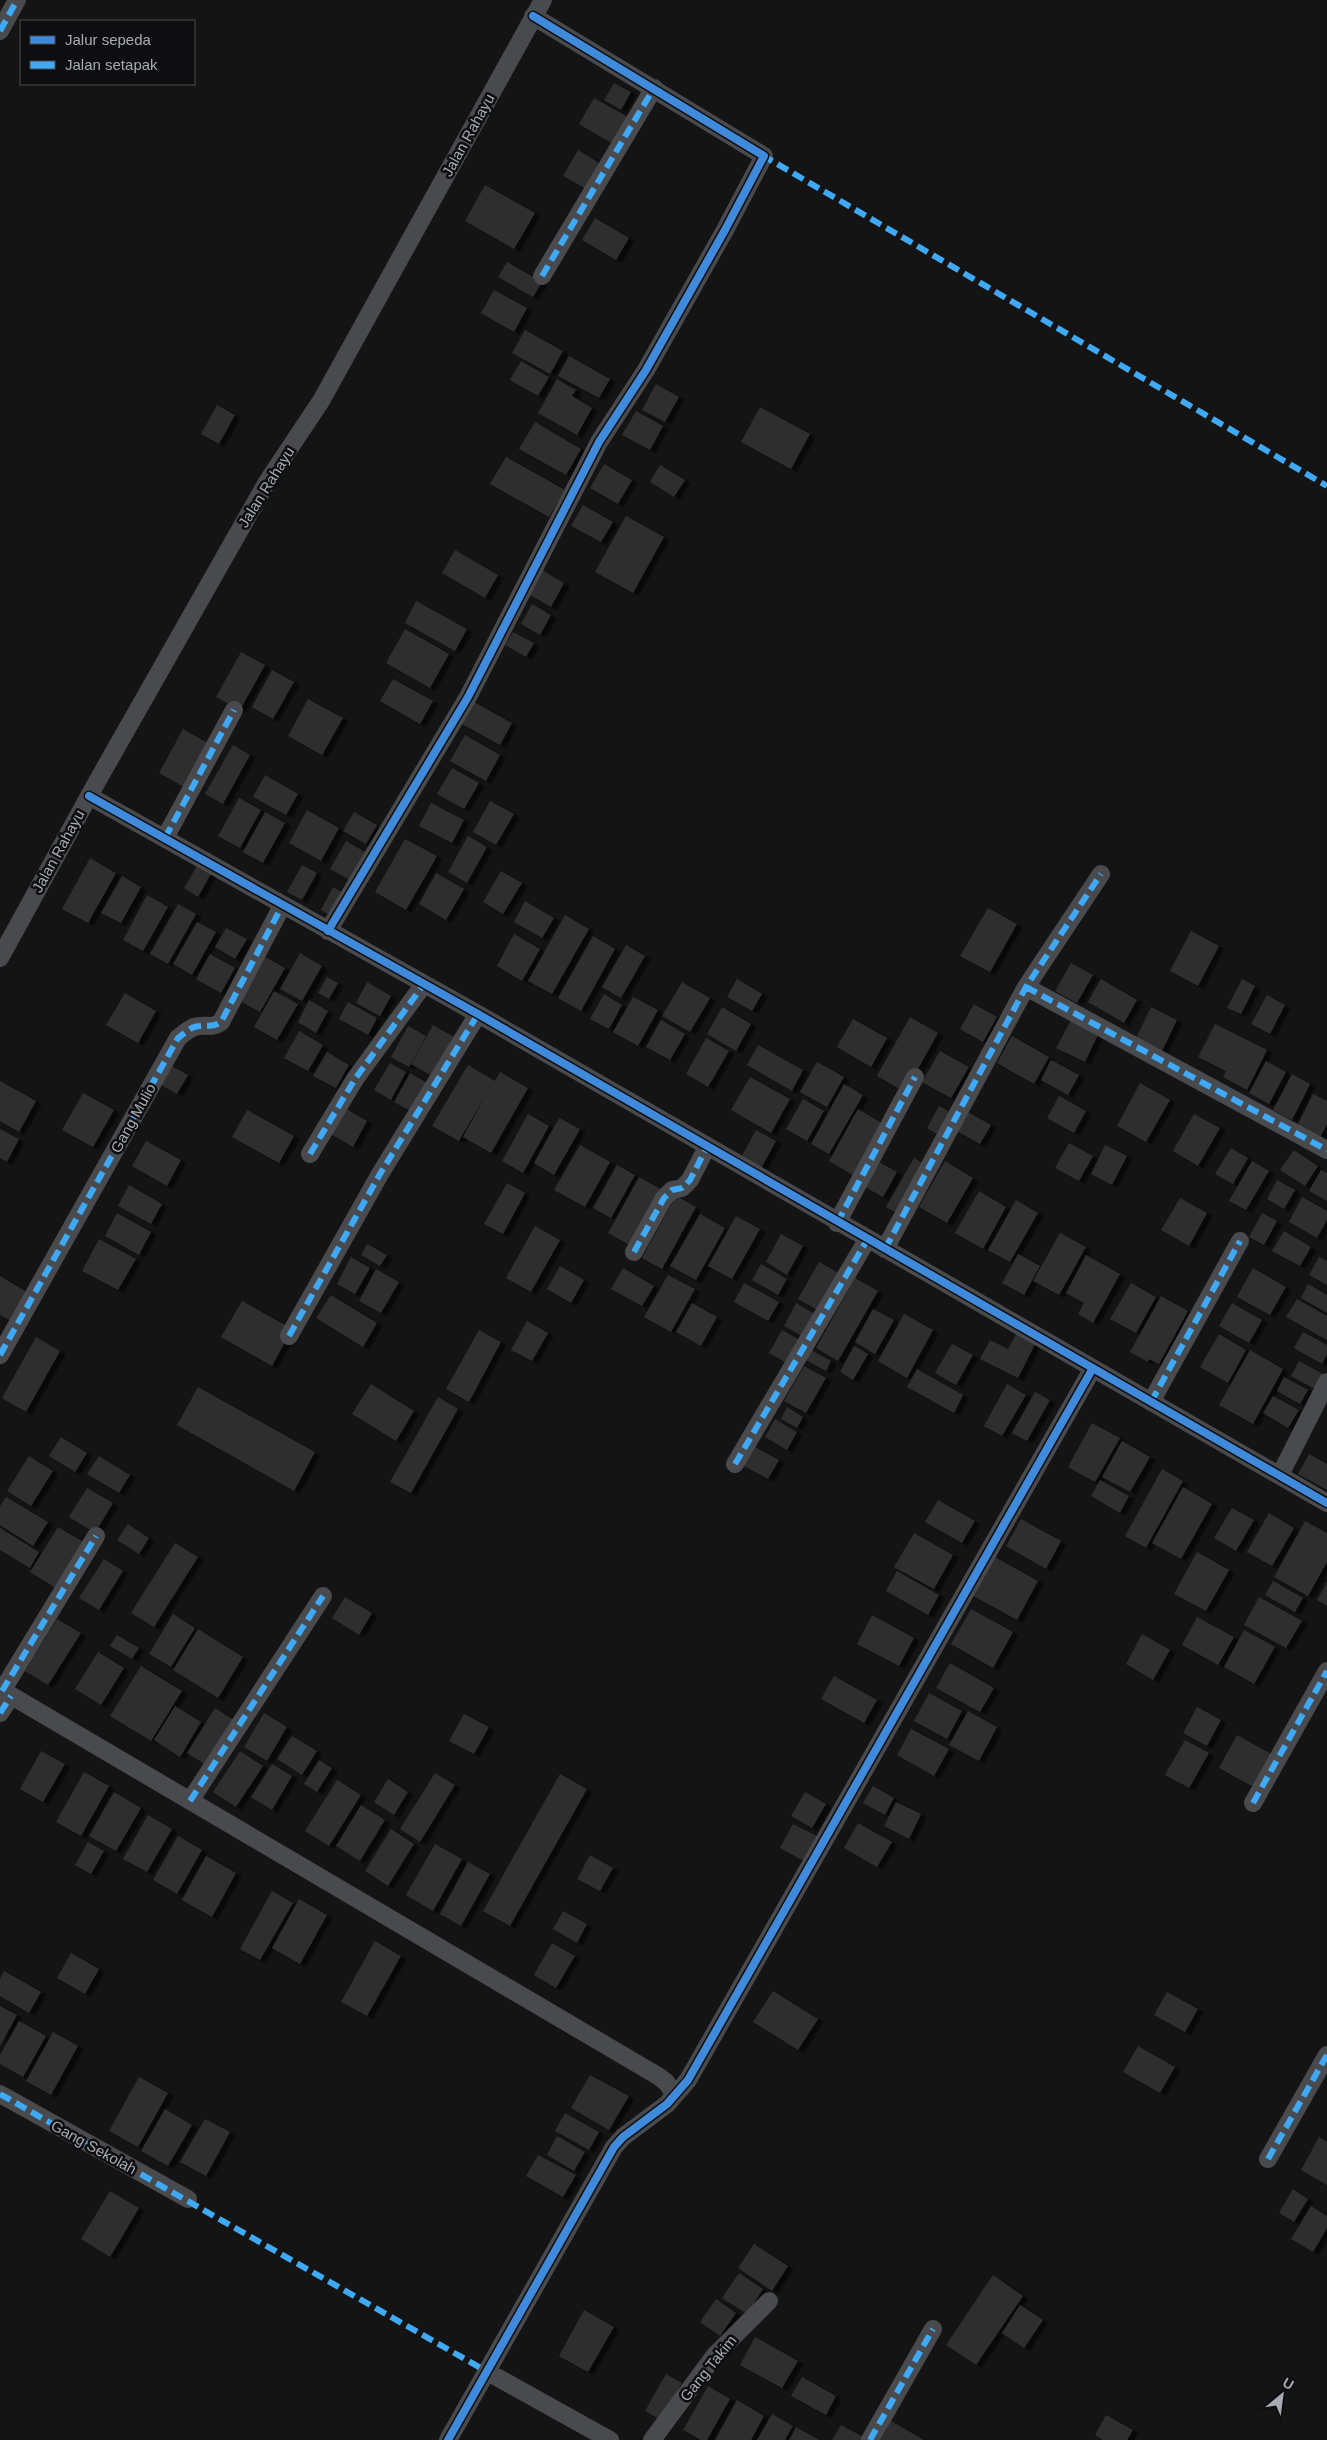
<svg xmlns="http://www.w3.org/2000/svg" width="1327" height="2440" font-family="Helvetica,sans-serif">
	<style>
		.building { fill: #2e2e2f; filter: url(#shadow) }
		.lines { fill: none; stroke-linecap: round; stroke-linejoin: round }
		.street { stroke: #494a4d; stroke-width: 18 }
		.quiet { stroke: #3fa9f5; stroke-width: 6; stroke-dasharray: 12 6; stroke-linecap: butt }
		.cycleway-casing { stroke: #0e0e10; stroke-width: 11 }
		.cycleway { stroke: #408adc; stroke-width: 8 }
		.labels { text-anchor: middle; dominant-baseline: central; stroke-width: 5; stroke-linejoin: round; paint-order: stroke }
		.street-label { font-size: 15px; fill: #a7acb3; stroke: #0e0e10 }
	</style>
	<defs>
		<filter id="shadow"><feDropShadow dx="5.5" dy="3" stdDeviation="1" flood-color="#0009"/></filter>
	</defs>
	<rect width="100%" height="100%" fill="#141414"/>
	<path class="building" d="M614,83L631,92L621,110L604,100Z
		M594,98L628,117L613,144L579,124Z
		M578,150L604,166L590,191L563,176Z
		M485,185L535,213L514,249L465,221Z
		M595,218L629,238L616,260L582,240Z
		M507,262L542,282L533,297L498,277Z
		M494,290L527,308L514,332L481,313Z
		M525,330L563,351L550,374L512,353Z
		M569,356L610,379L599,398L558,376Z
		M521,361L549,377L538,396L510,380Z
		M557,379L576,390L572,396L592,408L577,435L538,413Z
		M656,384L679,397L665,422L642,410Z
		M217,405L235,415L219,444L201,434Z
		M760,407L810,434L791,469L741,442Z
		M636,411L663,426L650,450L622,435Z
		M535,422L581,449L566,475L519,449Z
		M506,457L565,490L549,517L490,484Z
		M604,464L632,480L618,504L590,488Z
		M660,465L685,480L674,497L650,482Z
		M583,505L613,522L601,542L571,526Z
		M626,516L664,537L633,593L595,572Z
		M455,550L498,575L485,598L442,573Z
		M542,570L564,583L551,607L528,594Z
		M416,601L467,629L455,651L405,623Z
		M532,604L551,615L540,635L521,624Z
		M405,629L449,654L430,688L386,663Z
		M513,632L534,643L526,657L505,645Z
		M241,652L265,665L240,710L216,697Z
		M272,670L294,682L273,719L252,707Z
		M393,679L433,701L420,724L380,701Z
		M308,699L343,718L322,755L288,736Z
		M474,702L512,723L500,745L462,724Z
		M183,729L213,746L189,790L159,773Z
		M465,735L500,755L486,781L450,761Z
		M233,745L250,755L223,804L205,794Z
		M452,768L479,783L464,809L437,794Z
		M265,775L298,794L286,815L253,797Z
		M239,798L261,810L240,848L218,836Z
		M490,801L514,814L496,845L473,832Z
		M431,803L464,820L452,843L419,826Z
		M307,810L339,828L321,861L289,843Z
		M265,812L285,823L263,863L243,852Z
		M354,812L377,825L366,844L343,831Z
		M468,836L487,847L467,883L448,872Z
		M405,839L437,856L406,910L375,892Z
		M346,841L365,852L350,880L330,869Z
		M90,858L116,873L88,923L62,909Z
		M302,865L317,873L302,900L287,892Z
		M197,866L211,874L198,897L184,888Z
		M501,871L522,883L503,914L483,902Z
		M436,873L464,889L446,920L419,904Z
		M122,876L141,887L121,923L101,913Z
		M333,887L347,895L334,918L321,910Z
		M147,895L168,907L143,951L123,940Z
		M525,901L554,918L542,938L514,922Z
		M178,904L196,914L168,964L150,954Z
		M988,908L1017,924L990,972L960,956Z
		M565,915L589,929L552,994L528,981Z
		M197,922L216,932L192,975L173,964Z
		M226,928L247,939L235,959L215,947Z
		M1191,931L1219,946L1198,986L1170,971Z
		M514,934L540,949L522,981L497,966Z
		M593,936L615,949L581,1011L558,998Z
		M626,945L645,956L621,998L602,987Z
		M300,953L322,966L302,1001L280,989Z
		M210,954L235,968L221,993L196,979Z
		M265,957L285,968L260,1012L240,1001Z
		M1071,963L1093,975L1077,1003L1055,991Z
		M327,977L338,983L329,999L318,993Z
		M737,979L762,994L752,1011L727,997Z
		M1101,979L1137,1000L1124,1023L1088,1002Z
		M1242,979L1255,986L1241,1014L1227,1008Z
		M367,982L391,996L380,1016L356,1003Z
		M682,982L710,998L690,1032L662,1016Z
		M274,991L298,1004L277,1040L254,1027Z
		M125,993L156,1011L138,1043L106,1025Z
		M604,994L622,1005L609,1029L590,1019Z
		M1267,995L1285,1005L1270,1034L1251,1024Z
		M633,997L658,1010L638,1046L613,1032Z
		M309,1000L328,1011L316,1033L298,1022Z
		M348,1002L377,1018L368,1035L339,1019Z
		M974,1004L997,1017L983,1042L960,1029Z
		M722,1007L751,1024L736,1051L707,1034Z
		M1151,1007L1177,1020L1162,1051L1136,1038Z
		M910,1017L938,1033L905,1092L877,1076Z
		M853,1019L887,1038L871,1067L837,1047Z
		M661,1020L685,1034L670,1060L646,1047Z
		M1071,1020L1099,1033L1085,1062L1056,1048Z
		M1215,1024L1267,1050L1247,1090L1223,1077L1226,1071L1198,1057Z
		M433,1025L456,1038L434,1077L411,1064Z
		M408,1026L426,1036L409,1067L391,1057Z
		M299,1031L323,1045L308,1071L284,1058Z
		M1012,1036L1049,1057L1034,1084L997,1063Z
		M706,1038L729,1051L708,1087L686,1074Z
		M758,1045L803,1070L792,1091L747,1065Z
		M940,1051L969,1067L951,1098L922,1082Z
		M327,1052L349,1065L336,1088L313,1076Z
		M1051,1060L1079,1075L1068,1095L1041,1080Z
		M1266,1061L1286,1072L1269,1104L1249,1093Z
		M817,1062L844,1077L827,1107L800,1092Z
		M390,1063L406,1072L391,1100L374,1090Z
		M170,1065L188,1075L177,1094L159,1084Z
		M468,1065L495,1081L500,1072L528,1088L491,1153L463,1137L488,1091L459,1141L432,1126Z
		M410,1073L429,1084L414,1113L394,1102Z
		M1292,1074L1310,1084L1292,1120L1273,1110Z
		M750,1077L790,1099L771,1133L731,1110Z
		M0,1081L36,1101L19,1132L0,1121Z
		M1140,1083L1170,1100L1146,1142L1117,1126Z
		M844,1084L863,1095L829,1154L811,1144Z
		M83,1093L114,1110L93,1147L62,1130Z
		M1313,1094L1327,1101V1124L1320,1138L1297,1126Z
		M1059,1096L1086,1111L1074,1133L1047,1118Z
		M803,1099L824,1111L807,1141L786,1129Z
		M939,1106L950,1112L937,1134L927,1128Z
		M345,1108L367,1121L353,1147L331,1134Z
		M858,1109L885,1125L856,1177L829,1161Z
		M247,1110L294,1136L279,1163L232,1137Z
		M964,1110L991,1125L980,1144L953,1129Z
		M528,1114L549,1126L523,1173L502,1161Z
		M1194,1114L1220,1128L1198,1166L1173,1151Z
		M559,1118L580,1129L554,1175L534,1163Z
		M0,1129L19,1139L7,1162L0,1158Z
		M756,1130L776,1141L758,1174L738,1163Z
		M146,1141L181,1160L167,1186L132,1166Z
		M1069,1143L1093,1156L1079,1181L1055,1168Z
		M580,1145L610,1162L585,1207L554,1190Z
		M1105,1145L1127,1156L1112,1185L1091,1174Z
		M1231,1148L1248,1158L1233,1184L1215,1174Z
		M1294,1150L1318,1166L1305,1186L1280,1170Z
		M914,1158L924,1164L897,1213L886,1207Z
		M945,1161L973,1178L947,1223L919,1207Z
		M1252,1161L1269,1171L1246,1210L1229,1201Z
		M879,1162L897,1172L883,1197L865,1187Z
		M617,1165L635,1175L611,1218L593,1208Z
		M1321,1170L1327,1173V1201L1309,1191Z
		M639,1177L666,1192L635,1248L608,1233Z
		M1277,1180L1295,1190L1284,1209L1267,1199Z
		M507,1183L525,1193L503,1234L484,1224Z
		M129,1185L162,1204L151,1224L118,1206Z
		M979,1191L1006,1207L983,1249L955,1233Z
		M676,1196L696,1207L662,1269L642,1258Z
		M1302,1197L1327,1211V1220L1317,1238L1289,1222Z
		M1180,1198L1207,1213L1189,1246L1161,1230Z
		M1016,1200L1038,1213L1010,1262L988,1250Z
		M117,1213L151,1232L139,1255L105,1236Z
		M1262,1213L1277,1221L1264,1245L1249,1237Z
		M700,1214L725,1228L696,1280L670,1266Z
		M736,1216L760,1229L732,1279L708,1266Z
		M535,1226L560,1240L531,1292L506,1278Z
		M1284,1231L1311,1247L1300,1266L1272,1251Z
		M1060,1233L1086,1247L1059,1295L1033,1281Z
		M781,1234L803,1246L787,1275L766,1262Z
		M99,1239L136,1259L118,1290L82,1271Z
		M367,1244L387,1255L380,1266L361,1255Z
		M1018,1254L1040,1266L1024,1295L1002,1283Z
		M1086,1255L1120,1274L1093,1323L1078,1314L1084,1303L1066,1293Z
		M351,1257L370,1268L355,1294L337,1284Z
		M1319,1257L1327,1261V1285L1309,1275Z
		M819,1262L844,1276L823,1313L798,1299Z
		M761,1264L787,1279L778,1295L752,1280Z
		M560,1266L584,1280L571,1303L547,1289Z
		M623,1268L654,1286L642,1306L611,1289Z
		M1253,1268L1286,1287L1270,1315L1237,1297Z
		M376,1269L399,1282L381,1313L359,1301Z
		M668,1275L695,1289L671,1332L644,1317Z
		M0,1276L27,1292L11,1321L0,1315Z
		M855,1278L878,1291L838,1361L816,1348Z
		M744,1283L779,1302L768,1321L734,1302Z
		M1131,1283L1156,1297L1136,1333L1110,1319Z
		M1308,1284L1327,1295V1313L1301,1298Z
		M331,1295L377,1323L363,1347L316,1318Z
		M1161,1296L1188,1311L1159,1364L1149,1359L1148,1362L1130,1352Z
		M1297,1299L1327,1316V1340L1286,1317Z
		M242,1301L292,1329L272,1366L221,1337Z
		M692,1303L717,1317L701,1346L676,1332Z
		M796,1303L820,1317L807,1339L784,1326Z
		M1232,1303L1262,1320L1249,1343L1219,1326Z
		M873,1309L894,1320L875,1354L855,1342Z
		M904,1314L933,1330L907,1378L878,1361Z
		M527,1321L548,1333L532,1361L511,1350Z
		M479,1330L501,1342L469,1402L446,1389Z
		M782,1330L803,1342L790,1365L769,1353Z
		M1303,1332L1327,1345V1354L1322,1364L1294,1348Z
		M1016,1334L1035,1344L1018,1378L980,1359L990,1340L1008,1349Z
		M1219,1334L1246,1350L1228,1383L1200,1367Z
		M36,1337L60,1351L26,1412L2,1398Z
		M952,1344L973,1355L956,1385L935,1373Z
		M854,1346L868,1354L853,1380L840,1372Z
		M811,1350L831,1361L826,1371L806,1360Z
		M1250,1350L1283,1369L1253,1424L1219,1405Z
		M1299,1361L1323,1374L1315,1389L1291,1376Z
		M804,1366L826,1378L806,1413L784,1401Z
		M917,1369L963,1395L954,1413L907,1387Z
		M1284,1377L1308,1390L1300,1404L1277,1391Z
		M371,1384L414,1411L396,1441L352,1414Z
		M1007,1384L1026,1395L1002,1436L984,1426Z
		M198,1387L315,1452L294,1491L177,1425Z
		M1035,1392L1050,1400L1027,1441L1012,1433Z
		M1273,1396L1299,1410L1288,1428L1263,1413Z
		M438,1397L458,1409L411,1493L390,1482Z
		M787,1407L803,1417L797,1428L781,1419Z
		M775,1419L797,1432L787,1450L765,1437Z
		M1092,1423L1120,1438L1095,1482L1068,1467Z
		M61,1437L87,1453L75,1472L49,1456Z
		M1122,1441L1150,1457L1130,1492L1102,1477Z
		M753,1446L779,1460L768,1479L742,1465Z
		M1309,1454L1327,1464V1490L1298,1474Z
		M29,1456L53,1471L31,1506L7,1491Z
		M99,1456L130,1475L119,1493L87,1474Z
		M1162,1469L1183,1481L1146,1548L1125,1536Z
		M1100,1480L1129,1496L1120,1513L1091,1496Z
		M1183,1487L1212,1504L1181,1559L1152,1543Z
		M87,1488L113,1503L95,1533L69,1517Z
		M6,1497L48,1522L33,1546L0,1525V1506Z
		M938,1500L975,1521L962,1543L925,1522Z
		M1232,1508L1254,1520L1236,1551L1214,1538Z
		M1269,1513L1294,1528L1272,1566L1247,1552Z
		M1021,1519L1061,1541L1046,1569L1006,1546Z
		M1305,1521L1327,1533V1562L1308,1596L1274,1577Z
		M128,1524L149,1538L139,1554L117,1540Z
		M58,1527L85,1543L57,1589L30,1572Z
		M0,1528L39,1552L30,1568L0,1550Z
		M914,1533L953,1555L934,1589L894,1567Z
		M175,1543L198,1557L154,1627L131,1613Z
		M1197,1552L1229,1570L1206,1611L1174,1594Z
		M993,1556L1038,1581L1017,1620L972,1595Z
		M104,1559L123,1571L99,1610L79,1598Z
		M897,1571L939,1595L928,1615L886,1591Z
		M1273,1581L1303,1598L1295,1612L1265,1595Z
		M1327,1582V1606L1317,1600Z
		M345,1597L372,1613L359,1635L332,1618Z
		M1259,1597L1302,1621L1286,1648L1244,1625Z
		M971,1609L1013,1632L993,1668L951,1644Z
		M173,1614L195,1628L171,1667L149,1654Z
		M872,1615L914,1638L899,1666L857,1644Z
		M1197,1617L1234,1637L1218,1665L1182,1645Z
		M57,1619L81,1633L48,1685L25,1671Z
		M198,1629L243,1657L218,1698L173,1670Z
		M1244,1630L1275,1647L1254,1684L1224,1667Z
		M1142,1634L1170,1650L1153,1680L1126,1664Z
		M117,1635L139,1648L132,1659L110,1646Z
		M98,1652L124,1668L101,1705L75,1689Z
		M950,1663L994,1688L980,1712L936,1688Z
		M141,1666L182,1691L151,1741L110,1716Z
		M834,1676L877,1700L864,1723L821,1699Z
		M929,1693L962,1711L947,1739L914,1721Z
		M175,1706L201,1722L180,1757L154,1740Z
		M1197,1707L1221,1720L1207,1746L1183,1733Z
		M215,1708L237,1722L209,1767L187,1753Z
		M968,1711L997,1727L979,1761L949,1745Z
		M264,1713L287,1727L267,1761L244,1747Z
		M464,1714L489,1727L474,1754L449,1741Z
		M911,1729L949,1749L934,1776L897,1755Z
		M1237,1735L1275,1756L1257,1789L1219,1768Z
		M292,1736L317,1751L302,1775L277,1759Z
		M1185,1740L1209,1753L1189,1788L1165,1775Z
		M41,1751L65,1764L43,1802L20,1789Z
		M240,1751L263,1766L236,1807L213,1792Z
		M319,1760L332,1768L317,1792L304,1784Z
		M272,1764L292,1776L272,1810L251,1797Z
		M84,1772L109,1786L81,1836L56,1822Z
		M435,1773L455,1785L420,1842L400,1829Z
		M560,1774L587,1789L510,1926L483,1911Z
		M388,1779L408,1792L394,1815L374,1802Z
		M337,1780L361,1795L329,1846L305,1831Z
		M873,1786L894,1798L885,1815L863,1803Z
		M114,1792L141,1808L116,1851L89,1836Z
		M805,1792L826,1804L812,1828L791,1816Z
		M896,1802L921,1814L909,1839L884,1826Z
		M361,1805L385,1820L360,1861L336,1846Z
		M148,1815L172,1829L147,1872L123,1859Z
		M858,1823L892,1842L877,1867L844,1848Z
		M793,1824L821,1838L807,1863L780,1848Z
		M391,1829L414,1844L388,1886L365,1871Z
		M178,1836L202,1850L177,1894L153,1880Z
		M88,1842L104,1851L91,1874L75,1865Z
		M435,1844L462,1859L433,1911L406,1895Z
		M590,1855L613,1868L600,1891L577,1879Z
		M206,1856L236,1873L212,1917L182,1900Z
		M468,1862L490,1874L461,1926L440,1914Z
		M272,1891L293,1903L260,1960L240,1949Z
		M299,1899L327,1915L300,1964L272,1948Z
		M563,1911L587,1924L577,1943L553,1929Z
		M375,1941L401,1956L367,2016L341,2002Z
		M552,1943L575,1956L556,1988L534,1975Z
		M71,1953L99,1969L85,1994L57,1978Z
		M4,1971L41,1992L29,2013L0,1996V1979Z
		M773,1991L818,2019L798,2050L753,2022Z
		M1167,1992L1198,2009L1185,2032L1154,2015Z
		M0,2006L17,2015L0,2046Z
		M19,2021L46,2036L23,2077L0,2064V2055Z
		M53,2032L78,2046L51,2095L26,2081Z
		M1138,2046L1175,2067L1160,2093L1123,2072Z
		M590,2075L629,2096L609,2130L571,2108Z
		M139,2077L168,2093L138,2147L109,2131Z
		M165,2109L192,2125L168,2166L141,2151Z
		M565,2113L599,2132L589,2150L555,2131Z
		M205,2119L230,2132L206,2176L180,2162Z
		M557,2136L585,2152L574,2171L547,2155Z
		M1319,2137L1327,2142V2185L1301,2170Z
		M538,2155L576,2175L563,2197L526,2176Z
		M1293,2189L1308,2199L1294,2222L1279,2213Z
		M110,2191L139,2208L110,2257L81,2239Z
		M1311,2206L1327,2216V2228L1313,2252L1291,2239Z
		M754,2244L788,2266L772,2291L738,2268Z
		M739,2273L763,2289L747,2314L722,2298Z
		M993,2275L1023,2296L976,2365L946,2345Z
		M716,2299L736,2313L720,2336L700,2322Z
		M1020,2305L1043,2320L1024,2348L1002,2333Z
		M584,2310L614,2327L588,2372L559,2356Z
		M755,2337L798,2361L782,2388L740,2365Z
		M666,2374L682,2383L661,2420L645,2411Z
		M802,2377L836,2396L826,2415L791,2396Z
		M708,2386L730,2399L707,2440H701L683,2430Z
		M737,2400L764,2416L751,2440H715Z
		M772,2414L793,2426L785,2440H757Z
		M1106,2415L1133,2430L1127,2440H1103L1095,2435Z
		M891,2421L924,2440H881Z
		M841,2425L865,2438L864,2440H832Z
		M796,2427L819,2440H789Z"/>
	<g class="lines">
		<path class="street" d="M0,31L17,0
			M542,276L654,88
			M89,796L478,1014L1327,1503
			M165,838L234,710
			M328,931L468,697L599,442L646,370L725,230L764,156L533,16
			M0,958L94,787L267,482L321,401L543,0
			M1026,987L1327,1150
			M310,1154L355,1079L424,984
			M837,1223L915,1077
			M885,1249L1026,987L1101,874
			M634,1252L664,1198L672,1190L682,1188L690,1180L707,1147
			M289,1336L380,1174L478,1014
			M0,1355L178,1038C185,1033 191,1026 200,1026C210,1025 212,1028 221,1022L282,906
			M1151,1402L1240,1241
			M735,1464L867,1240
			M1280,1475L1327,1382
			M0,1689L658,2076L666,2082L675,2095
			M2,1691L96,1536
			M0,1713L11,1696
			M190,1801L323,1596
			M1253,1803L1327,1671
			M0,2094L188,2199
			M1268,2159L1327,2055
			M486,2371L610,2440
			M448,2440L614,2147L623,2137L667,2104L688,2080L1093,1368
			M652,2440L715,2355L769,2301
			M870,2440L933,2329"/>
		<path class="quiet" d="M0,31L17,0
			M762,155L1327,486
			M542,276L654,88
			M165,838L234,710
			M1026,987L1327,1150
			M310,1154L355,1079L424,984
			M837,1223L915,1077
			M885,1249L1026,987L1101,874
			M634,1252L664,1198L672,1190L682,1188L690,1180L707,1147
			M289,1336L380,1174L478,1014
			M0,1355L178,1038C185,1033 191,1026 200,1026C210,1025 212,1028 221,1022L282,906
			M1151,1402L1240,1241
			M735,1464L867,1240
			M2,1691L96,1536
			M0,1713L11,1696
			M190,1801L323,1596
			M1253,1803L1327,1671
			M0,2094L486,2371
			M1268,2159L1327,2055
			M870,2440L933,2329"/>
		<g class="cycleway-casing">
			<path id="cycleway" d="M89,796L478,1014L1327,1503
				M328,931L468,697L599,442L646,370L725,230L764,156L533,16
				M448,2440L614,2147L623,2137L667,2104L688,2080L1093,1368"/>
		</g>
		<use href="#cycleway" class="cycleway"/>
	</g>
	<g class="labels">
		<g class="street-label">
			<text transform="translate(468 135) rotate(-61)">Jalan Rahayu</text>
			<text transform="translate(266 487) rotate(-58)">Jalan Rahayu</text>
			<text transform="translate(58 851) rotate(-61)">Jalan Rahayu</text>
			<text transform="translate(133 1118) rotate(-61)">Gang Mulio</text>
			<text transform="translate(94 2147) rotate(29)">Gang Sekolah</text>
			<text transform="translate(708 2368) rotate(-51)">Gang Takim</text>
		</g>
	</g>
	<rect x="20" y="20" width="175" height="65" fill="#0e0e10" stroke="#4b4d51"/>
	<rect x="30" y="36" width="25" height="8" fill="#408adc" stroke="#4b4d51"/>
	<text x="65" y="45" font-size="15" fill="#a7acb3">Jalur sepeda</text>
	<rect x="30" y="61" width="25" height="8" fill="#3fa9f5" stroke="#4b4d51"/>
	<text x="65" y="70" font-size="15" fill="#a7acb3">Jalan setapak</text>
	<g transform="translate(1282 2395) rotate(29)" stroke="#0e0e10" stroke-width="4" paint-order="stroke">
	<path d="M0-4L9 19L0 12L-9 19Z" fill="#a7acb3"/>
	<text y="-8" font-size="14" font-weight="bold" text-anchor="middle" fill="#a7acb3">U</text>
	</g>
</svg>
